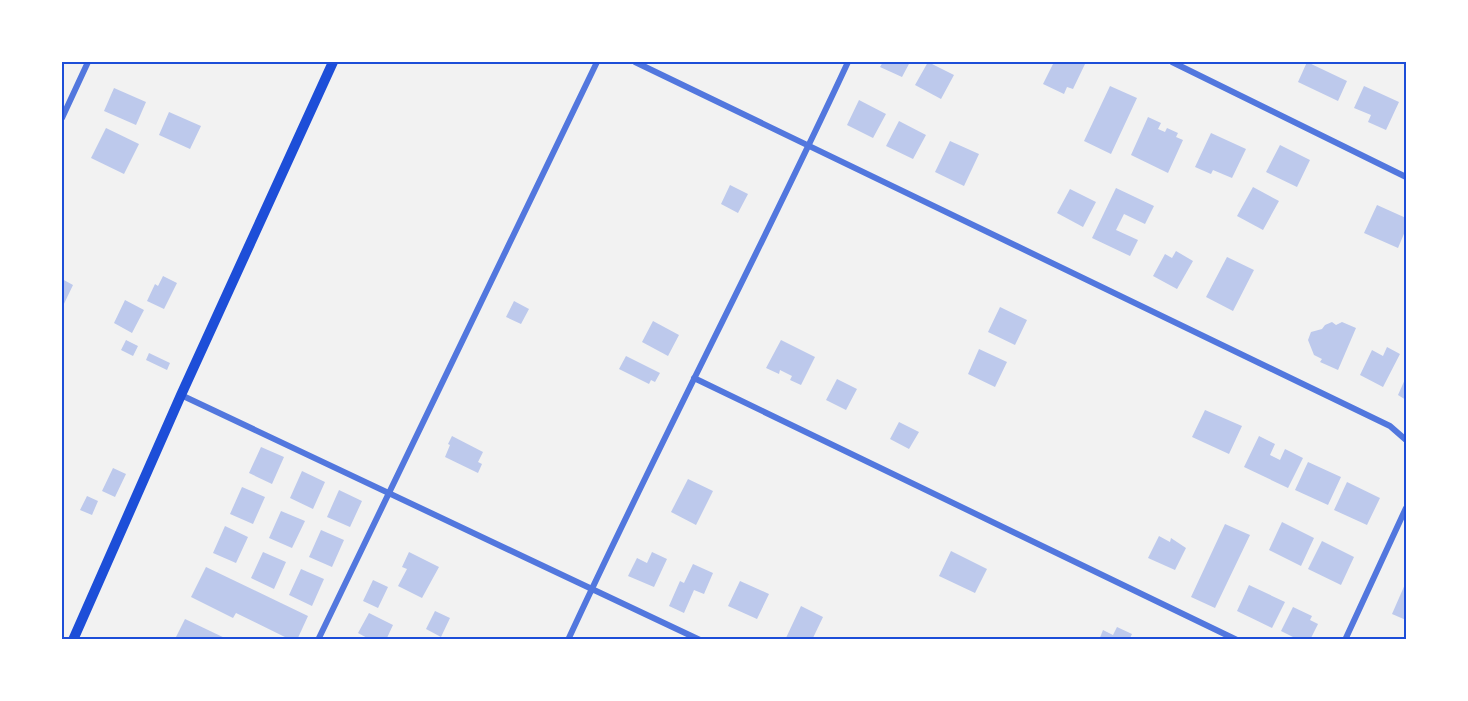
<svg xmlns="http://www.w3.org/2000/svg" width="1468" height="701" font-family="'IBM Plex Sans',sans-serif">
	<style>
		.building { fill: #bdc9ec }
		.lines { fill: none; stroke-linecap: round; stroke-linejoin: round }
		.minor { stroke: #5277de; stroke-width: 6 }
		.secondary { stroke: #1d4ed8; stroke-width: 10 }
		.neatline { fill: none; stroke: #1d4ed8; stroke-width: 2 }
	</style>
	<rect width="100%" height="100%" fill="#f2f2f2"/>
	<path class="building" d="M883,62H910L902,77L880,67Z
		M928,62L954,75L941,99L915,85Z
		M1054,62H1079L1085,64L1073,89L1067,87L1064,94L1043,84Z
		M1307,62L1347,81L1338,101L1298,82Z
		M1110,86L1137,98L1111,154L1084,141Z
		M1364,86L1399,102L1386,130L1368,122L1371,115L1354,108Z
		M114,88L146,102L136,125L104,111Z
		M859,100L886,114L873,138L847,125Z
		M169,112L201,126L190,149L159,135Z
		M1148,117L1161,123L1158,129L1165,132L1167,128L1178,133L1176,137L1183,140L1168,173L1131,155Z
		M899,121L926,135L913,159L886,146Z
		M106,128L139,144L124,174L91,158Z
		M1211,133L1246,149L1232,178L1213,170L1211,174L1195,167Z
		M950,141L979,154L964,186L935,172Z
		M1280,145L1310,160L1297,187L1266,172Z
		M730,185L748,194L738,213L721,204Z
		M1253,187L1279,201L1263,230L1237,216Z
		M1116,188L1154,206L1145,224L1124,214L1116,230L1138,240L1130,256L1092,238Z
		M1070,189L1096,202L1083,227L1057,213Z
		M1377,205L1406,218V229L1398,248L1364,233Z
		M1176,251L1193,261L1177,289L1153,276L1165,254L1172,258Z
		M1227,257L1254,270L1233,311L1206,297Z
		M163,276L177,283L164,309L147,301L155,284L158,286Z
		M62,279L73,285L62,308Z
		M125,300L144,310L132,333L114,323Z
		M514,301L529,309L521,324L506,317Z
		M1000,307L1027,320L1015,345L988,332Z
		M653,321L679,335L668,356L642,342Z
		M1332,322L1336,325L1342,322L1356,328L1338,370L1320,362L1322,359L1314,355L1308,340L1311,332L1322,329L1325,325Z
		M126,340L138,346L133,356L121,350Z
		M781,340L815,357L801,385L790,380L792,376L780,370L779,374L766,368Z
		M1387,347L1400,354L1383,387L1360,375L1372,350L1383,356Z
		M979,349L1007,362L995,387L968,374Z
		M149,353L170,363L167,370L146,360Z
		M626,356L660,373L655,382L651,380L649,384L619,369Z
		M1406,377V400L1398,395Z
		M837,379L857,389L846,410L826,400Z
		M1205,410L1242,426L1229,454L1192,437Z
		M899,422L919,432L909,449L890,439Z
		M452,436L483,452L478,462L482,464L478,473L445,457L450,445L448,444Z
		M1259,436L1275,444L1270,455L1280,460L1285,449L1303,458L1288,488L1244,467Z
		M261,447L284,457L272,484L249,473Z
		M1308,462L1341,477L1328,505L1295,490Z
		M113,468L126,474L115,497L102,491Z
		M302,471L325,482L313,509L290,498Z
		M688,479L713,491L696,525L671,512Z
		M1347,482L1380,498L1367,525L1334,510Z
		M242,487L265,497L253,524L230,514Z
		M339,490L362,501L350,527L327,517Z
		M87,496L98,501L92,515L80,510Z
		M281,511L305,521L292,548L269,538Z
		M1282,522L1314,538L1301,566L1269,550Z
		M1225,524L1250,535L1215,608L1191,597Z
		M225,526L248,537L236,563L213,553Z
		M321,530L344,540L332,567L309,557Z
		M1159,536L1170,542L1171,538L1186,548L1175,570L1148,558Z
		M1322,541L1354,557L1341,585L1308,569Z
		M951,551L987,569L975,593L939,576Z
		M263,552L286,562L274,589L251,578Z
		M409,552L439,567L422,598L398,586L407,569L402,567Z
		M652,552L667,559L654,587L628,576L637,558L647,563Z
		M693,564L713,573L704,594L694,590L684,613L669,606L680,581L684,583Z
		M206,567L308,616L297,640H291L236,613L233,618L191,597Z
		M301,569L324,579L312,606L289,595Z
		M373,580L388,587L378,608L363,601Z
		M740,581L769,594L757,619L728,606Z
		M1406,582V620L1392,614Z
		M1249,585L1285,602L1272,628L1237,611Z
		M801,606L823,617L812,640H785Z
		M1293,607L1312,616L1310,620L1318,624L1310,640L1302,638L1299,640L1281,631Z
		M435,611L450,618L441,637L426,629Z
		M369,613L393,625L386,640H371L358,633Z
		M185,619L229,640H181L176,637Z
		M1117,627L1132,634L1129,640H1099L1103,630L1113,635Z"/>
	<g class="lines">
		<path class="minor" d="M635,62L1390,426L1406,440
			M1172,62L1406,177
			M62,118L88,62
			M694,378L1237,640
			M181,395L700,640
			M318,640L597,62
			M568,640C658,445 758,256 848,62
			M1345,640L1406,508"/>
		<path class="secondary" d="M73,640L181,395L333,62"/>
	</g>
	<rect width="1468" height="701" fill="none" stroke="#ffffff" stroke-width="126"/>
	<rect x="63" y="63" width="1342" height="575" class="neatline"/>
</svg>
